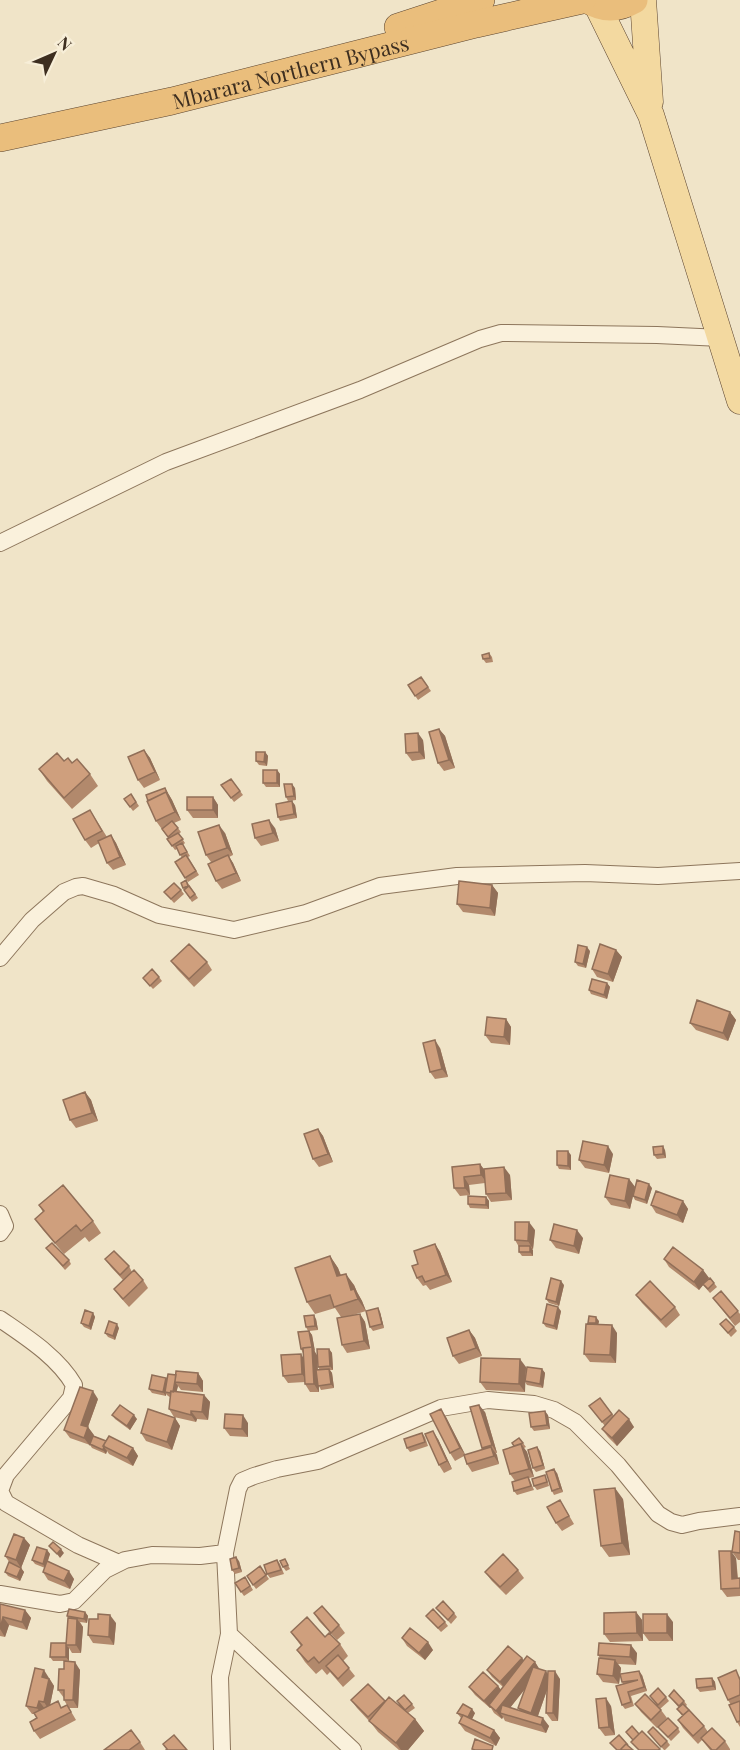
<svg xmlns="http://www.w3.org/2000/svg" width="740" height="1750" font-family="'Playfair Display',serif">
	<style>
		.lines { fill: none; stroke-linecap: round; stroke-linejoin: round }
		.minor-casing { stroke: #8d765c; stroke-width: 18 }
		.primary-casing { stroke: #5b4430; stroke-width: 27 }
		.trunk-casing { stroke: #5b4430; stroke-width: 28 }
		.minor { stroke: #faf1dc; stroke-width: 16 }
		.primary { stroke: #f3d9a0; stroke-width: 26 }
		.trunk { stroke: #eabe7c; stroke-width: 27 }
		.wall { fill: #b2896c; fill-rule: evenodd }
		.shaded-wall { fill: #916f58 }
		.building { fill: #cf9f7d; stroke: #916f58; stroke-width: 1.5 }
		.labels { text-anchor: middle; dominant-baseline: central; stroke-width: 5; stroke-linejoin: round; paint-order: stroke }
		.street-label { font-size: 21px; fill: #3d2e20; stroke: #f7eed8 }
	</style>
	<rect width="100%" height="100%" fill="#f0e4c8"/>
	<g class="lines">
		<g class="minor-casing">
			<path id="minor" d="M0,543L166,462L360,390L480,339L501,333L657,335L721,338
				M0,958L32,920L64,892L76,887L83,886L114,895L159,915L234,930L306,913L380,886L457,876L585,873L658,876L740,871
				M0,1214L5,1226L0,1233
				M0,1319C26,1337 58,1357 74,1385L71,1398L6,1475L0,1491L6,1503L78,1545L119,1563
				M0,1594L60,1604L74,1601L105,1570L125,1560L152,1555L200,1556L225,1553
				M222,1750L220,1677L229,1634
				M353,1750L229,1634L225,1553L238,1489L242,1481L254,1476L277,1469L318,1461L441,1408L488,1400L534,1404L554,1410L575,1422L618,1465L658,1514L671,1522L682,1525L699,1521L740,1516"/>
		</g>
		<g class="primary-casing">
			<path id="primary" d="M643,0L650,102
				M597,5L651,115L740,401"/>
		</g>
		<g class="trunk-casing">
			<g id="trunk">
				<path d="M588,0C604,10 618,9 634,0"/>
				<path d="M398,27L481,0"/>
				<path id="s1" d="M0,138L172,101L476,24L582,0"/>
			</g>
		</g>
		<use href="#minor" class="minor"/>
		<use href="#primary" class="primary"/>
		<use href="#trunk" class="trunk"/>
	</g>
	<path class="wall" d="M489,653L492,657L493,662L486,663L483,659Z
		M421,677L431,691L418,700L408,685Z
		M439,729L445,736L455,768L444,771L438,763Z
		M423,740L425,759L412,761L406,753Z
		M144,750L150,758L160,780L144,788L138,780Z
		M265,752L268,756L267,766L259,765L256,761Z
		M64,761L72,763L90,774L98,786L72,809L47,781L39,769Z
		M277,770L280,774V787H266L263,783Z
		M231,779L243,795L234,802L221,785Z
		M165,788L172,800L181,820L174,823L181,832L179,834L185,843L183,845L190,856L188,857L199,875L188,882L175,862L182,858L177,849L175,850L167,839H169L156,821Z
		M295,788L296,800L288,801L286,797Z
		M131,794L139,806L133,811L124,799Z
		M213,797L218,805V818H193L187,810Z
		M295,805L297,818L280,821L278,817Z
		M90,810L107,837L111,835L116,843L126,865L113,870L107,863L99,843L91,848L85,840Z
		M275,828L279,841L261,846L255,838Z
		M225,833L233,855L229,857L233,863L241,881L222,889L216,881L211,862L206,855Z
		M186,880L198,898L192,902L184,890L181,883Z
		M492,885L498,893L495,916L463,912L457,904Z
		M181,890L184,894L174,903L164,892Z
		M616,950L622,957L613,982L597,977L592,969Z
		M590,951L586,968L578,966L575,962Z
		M171,961L207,962L212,970L194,987L177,969Z
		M159,977L162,981L153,989L143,978Z
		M607,983L610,987L607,999L591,994L589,990Z
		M730,1012L736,1020L728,1041L696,1030L690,1023Z
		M506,1019L511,1027L510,1045L491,1043L485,1035Z
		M440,1048L448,1077L435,1079L430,1072Z
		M85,1092L91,1100L98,1121L76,1128L70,1120Z
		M318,1129L323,1136L333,1162L319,1167L313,1159Z
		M665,1150L666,1158L657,1159L654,1155Z
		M613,1154L609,1173L585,1168L579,1160Z
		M571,1155V1170L559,1169L557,1165Z
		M480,1164L484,1170L510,1175L512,1200L491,1202L486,1194L485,1183L469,1185L470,1195L460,1196L454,1188L452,1167Z
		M629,1179L635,1187L652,1188L647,1204L635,1200L633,1196L630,1209L611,1205L605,1197Z
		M486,1197L489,1201V1209L470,1208L468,1204Z
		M683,1201L688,1209L683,1223L656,1213L651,1205Z
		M39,1205L93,1221L101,1233L89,1242L85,1237L64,1254L43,1230L35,1219L43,1212Z
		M535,1230L533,1249H532L533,1256H522L519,1252V1247L515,1240Z
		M583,1238L579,1254L556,1248L550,1240Z
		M435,1244L440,1252L452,1282L430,1290L426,1285L423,1286L417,1278L418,1264Z
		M46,1248L69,1260L71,1264L65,1270Z
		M330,1256L338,1268L341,1275L354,1285L357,1292L362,1301L366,1311L353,1315L360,1314L365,1322L370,1349L347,1353L342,1345L341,1317L335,1308L315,1314L307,1302Z
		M105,1259L129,1266L132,1272L143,1280L148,1288L129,1307L120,1297L114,1289L123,1280L111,1267Z
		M664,1259L703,1270L709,1278L704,1283H714L717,1287L710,1293L703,1285L699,1290L669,1267Z
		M564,1285L559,1306L549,1303L546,1299Z
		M721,1291L740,1314V1322L735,1326L713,1298Z
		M636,1295L675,1307L680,1315L666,1328L642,1303Z
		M561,1311L557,1330L546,1327L543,1323Z
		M380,1312L384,1328L373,1331L370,1327Z
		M93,1313L95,1317L91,1330L84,1327L81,1323Z
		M316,1319L318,1330L309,1331L312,1335L318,1370H320L318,1367L329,1349L332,1353L333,1370H330L332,1373L334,1388L321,1390L319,1386V1392H310L305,1384V1382L288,1383L283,1376L303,1358V1353L301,1349L308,1331L306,1327Z
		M599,1321L598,1324L617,1333L616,1363L590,1362L584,1354L589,1324L588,1323Z
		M720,1324L734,1327L737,1331L731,1337Z
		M119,1328L115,1340L108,1337L105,1333Z
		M469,1330L475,1338L482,1356L459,1364L453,1356Z
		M526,1367L525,1377L542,1369L545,1373L543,1388L527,1385L525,1382V1392L486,1390L480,1382Z
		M198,1373L203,1381V1392L181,1390L178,1386L176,1392L204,1395L210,1402L208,1420L197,1419L196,1422L174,1417L169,1409L170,1397L168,1396L166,1394V1396L152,1393L149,1389L176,1375Z
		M600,1398L614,1416L634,1427L617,1446L608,1437L602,1429L605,1426L589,1406Z
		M98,1399L88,1427L94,1436L106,1441L133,1448L138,1456L133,1466L109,1454L107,1451L106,1454L92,1448L90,1445L70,1438L64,1430Z
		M485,1412L497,1453H496L499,1464L472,1472L467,1464L464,1456L455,1461L450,1453L446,1417L465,1455L483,1449L482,1448Z
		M112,1415L137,1419L130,1430L115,1419Z
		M548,1415L550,1429L534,1431L531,1427Z
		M175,1418L180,1426L172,1450L146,1441L141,1433Z
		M248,1423V1437L230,1436L224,1428Z
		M422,1433L425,1437L428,1446L410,1452L407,1448Z
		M519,1438L526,1447L524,1448L527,1452L534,1477L529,1478L534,1490L517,1495L514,1491L515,1481L510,1474L514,1446Z
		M438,1439L452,1469L444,1473L439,1465Z
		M540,1451L545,1469L536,1472L533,1468Z
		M557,1473L563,1492L554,1495L552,1491Z
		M547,1479L549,1486L537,1490L534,1486Z
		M623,1499L630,1555L609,1557L601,1546Z
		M560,1500L574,1524L562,1531L556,1523Z
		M740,1532V1560H738L732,1552Z
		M24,1538L30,1545L21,1568L24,1572L20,1581L8,1576L5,1572L10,1563L5,1556Z
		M47,1550L50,1554L48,1561L74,1579L70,1589L48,1580L43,1572L45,1568L35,1564L32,1560Z
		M736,1558L738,1578H740V1596L727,1597L721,1589Z
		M277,1560L280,1564L284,1574L270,1578L267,1574Z
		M239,1561L242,1572L235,1574L232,1570Z
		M287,1563L290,1569L286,1571L283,1567Z
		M260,1566L269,1579L256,1589L247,1576Z
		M518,1570L524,1578L506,1595L491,1580L485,1572Z
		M245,1577L253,1590L244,1596L235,1583Z
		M0,1604L25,1610L31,1618L27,1630L9,1625L5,1637L0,1636Z
		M436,1608L454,1613L457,1617L451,1624Z
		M85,1612L88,1616L87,1623L80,1622L83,1627L81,1653H72L69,1648V1661L80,1670L78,1708H69L76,1720L40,1739L34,1731L37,1718L35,1714H32L26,1706L49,1678L54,1686L50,1705L62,1707L67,1705L64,1700V1698L58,1690L64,1669V1661H53L50,1657L67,1644L68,1618L67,1616Z
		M636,1612L642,1620L643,1641L610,1642L604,1634Z
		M314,1613L339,1625L345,1633L337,1640L319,1621Z
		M426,1616L445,1622L448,1626L441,1632Z
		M673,1622V1641H649L643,1633Z
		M116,1623L114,1645L93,1643L88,1635Z
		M291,1632L325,1637L340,1644L348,1656L343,1661L355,1676L343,1687L330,1672L327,1675L322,1669L316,1674L305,1662L297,1650L301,1646Z
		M402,1638L433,1650L425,1660L407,1646Z
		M637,1653L636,1665L618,1664L621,1668L619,1684L603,1682L597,1674L600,1658L598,1655Z
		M522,1658L524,1661L535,1662L539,1669L548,1675L560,1679L558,1721H552L546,1713L547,1690L538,1716L549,1726L546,1733L505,1721L503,1717L502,1719L494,1713L491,1708H490L475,1695L469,1687L498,1686L501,1690L503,1687L492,1677L487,1670ZM525,1689L518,1708L520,1711L510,1708Z
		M642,1675L647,1691L631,1696L634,1706L625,1709L622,1705L623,1684L622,1682Z
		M740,1676V1727L737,1722L731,1705L728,1700Z
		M712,1678L715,1682L716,1690L700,1692L697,1688Z
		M368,1684L385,1702L402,1708L412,1704L415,1708L408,1713L415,1719L424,1731L408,1750H399L378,1732L371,1723L357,1708L351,1700Z
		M650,1696L666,1697L669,1701L660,1709Z
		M669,1696L684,1701L687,1705L686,1706L704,1726L708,1732L725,1741L730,1749V1750H710L702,1740L698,1744L683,1728L678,1720L682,1716L677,1709L679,1708Z
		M635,1704L661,1710L667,1718L657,1728L641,1712Z
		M611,1706L615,1735L605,1736L599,1728Z
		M457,1713H475L472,1719L494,1730L500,1738L496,1746L465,1731L459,1723L461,1718Z
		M658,1727L678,1728L680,1732L671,1741Z
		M648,1732L667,1741L670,1745L665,1750H664Z
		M140,1742L145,1750H104Z"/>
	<path class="shaded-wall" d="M439,729L445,736L455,768L449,760Z
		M418,733L423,740L425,759L419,752Z
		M144,750L150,758L160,780L155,772Z
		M265,752L268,756L267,766L264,762Z
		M277,770L280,774V787L277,783Z
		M292,784L295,788L296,800L294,796Z
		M165,788L172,800L181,820L175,812Z
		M213,797L218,805V818L213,810Z
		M292,801L295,805L297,818L294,814Z
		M269,820L275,828L279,841L273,833Z
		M219,825L225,833L233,855L227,848Z
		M111,835L116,843L126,865L120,857Z
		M228,855L233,863L241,881L236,873Z
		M492,885L498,893L495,916L490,908Z
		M587,947L590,951L586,968L583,964Z
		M616,950L622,957L613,982L608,974Z
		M607,983L610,987L607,999L604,995Z
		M730,1012L736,1020L728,1041L723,1033Z
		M506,1019L511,1027L510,1045L504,1037Z
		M435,1040L440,1048L448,1077L442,1069Z
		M85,1092L91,1100L98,1121L92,1113Z
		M318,1129L323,1136L333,1162L328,1154Z
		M608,1146L613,1154L609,1173L604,1165Z
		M663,1146L665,1150L666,1158L663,1154Z
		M568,1151L571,1155V1170L568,1166Z
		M480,1164L486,1172L487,1183L481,1175Z
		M504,1167L510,1175L512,1200L506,1193Z
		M464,1177L469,1185L470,1195L465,1188Z
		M629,1179L635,1187L630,1209L625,1201Z
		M649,1184L652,1188L647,1204L645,1200Z
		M486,1197L489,1201V1209L486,1205Z
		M683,1201L688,1209L683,1223L677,1215Z
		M529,1222L535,1230L533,1249L528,1241Z
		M577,1230L583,1238L579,1254L574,1246Z
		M435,1244L440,1252L452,1282L446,1275Z
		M530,1246L533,1250V1256L530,1252Z
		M330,1256L338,1268L345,1288L337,1276Z
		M703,1270L709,1278L699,1290L694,1282Z
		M346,1274L354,1285L357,1292L362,1301L366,1311L351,1290Z
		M561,1281L564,1285L559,1306L556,1302Z
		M558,1307L561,1311L557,1330L554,1326Z
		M378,1308L380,1312L384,1328L382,1324Z
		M93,1313L95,1317L91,1330L89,1326Z
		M360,1314L365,1322L370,1349L364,1341Z
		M314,1315L316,1319L318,1330L315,1326Z
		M596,1317L599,1321L598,1327L596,1323Z
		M117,1324L119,1328L115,1340L113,1336Z
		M612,1325L617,1333L616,1363L610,1355Z
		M469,1330L475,1338L482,1356L476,1348Z
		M309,1331L312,1335L315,1351L312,1347Z
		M312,1347L317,1355L319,1392L314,1384Z
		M329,1349L332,1353L333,1370L330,1366Z
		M301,1354L306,1362L308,1382L302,1374Z
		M520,1359L526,1367L525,1392L519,1384Z
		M329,1369L332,1373L334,1388L331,1384Z
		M542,1369L545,1373L543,1388L540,1384Z
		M198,1373L203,1381V1392L197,1384Z
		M166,1378L169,1382L165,1392L166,1394V1396L163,1392Z
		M175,1382L178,1386L175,1398L173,1394Z
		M93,1391L98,1399L86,1432L81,1425Z
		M204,1395L210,1402L208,1420L202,1412Z
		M479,1405L485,1412L497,1453L492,1445Z
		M441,1409L446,1417L466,1456L460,1448Z
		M191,1411L197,1419L196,1422L191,1415Z
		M545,1411L548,1415L550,1429L547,1425Z
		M134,1415L137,1419L130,1430L127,1426Z
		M243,1415L248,1423V1437L242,1429Z
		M175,1418L180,1426L172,1450L167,1442Z
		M629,1419L634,1427L617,1446L612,1438Z
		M88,1427L94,1435L90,1446L84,1438Z
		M433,1431L438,1439L452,1469L447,1461Z
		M521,1444L527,1452L534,1477L529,1469Z
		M104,1447L107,1451L106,1454L103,1450Z
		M491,1447L497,1455L499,1464L494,1456Z
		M537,1447L540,1451L545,1469L543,1465Z
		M133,1448L138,1456L133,1466L127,1458Z
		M554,1469L557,1473L563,1492L560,1488Z
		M615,1488L623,1499L630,1555L622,1543Z
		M24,1538L30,1545L21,1568L24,1572L20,1581L17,1577L21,1568L16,1560Z
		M61,1549L64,1553L60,1558L57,1554Z
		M47,1550L50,1554L45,1568L43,1564Z
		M731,1551L736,1558L738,1587L732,1579Z
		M236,1557L239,1561L242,1572L239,1568Z
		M69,1571L74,1579L70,1589L64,1581Z
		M25,1610L31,1618L27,1630L22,1622Z
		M85,1612L88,1616L87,1623L84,1619Z
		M636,1612L642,1620L643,1641L637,1633Z
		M667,1614L673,1622V1641L667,1633Z
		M110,1615L116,1623L114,1645L109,1637Z
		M3,1617L9,1625L5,1637L0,1629Z
		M77,1619L83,1627L81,1653L76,1645Z
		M428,1642L433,1650L425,1660L419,1653Z
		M66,1645L69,1648V1661L66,1657Z
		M631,1645L637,1653L636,1665L630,1657Z
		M522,1658L527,1666L506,1690L500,1682Z
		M615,1660L621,1668L619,1684L613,1676Z
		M75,1662L80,1670L78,1708L73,1700Z
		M535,1662L540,1670L505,1714L500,1713L503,1717L502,1719L496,1711Z
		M44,1670L54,1686L49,1710L44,1702L42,1677Z
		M546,1671L551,1679L536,1721L531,1713Z
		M555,1671L560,1679L558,1721L553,1713Z
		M639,1671L642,1675L647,1691L644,1687Z
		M712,1678L715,1682L716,1690L713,1686Z
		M498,1686L504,1694L489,1705L491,1708H490L484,1701Z
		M606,1698L611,1706L615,1735L609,1727Z
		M39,1701L45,1709L43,1716L37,1708Z
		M472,1709L475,1713L470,1723L467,1719Z
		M543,1718L549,1726L546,1733L541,1725Z
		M415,1719L424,1731L408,1750H401L396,1743Z
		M494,1730L500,1738L496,1746L490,1738Z"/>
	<path class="building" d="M489,653L490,658L483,659L482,655Z
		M421,677L428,687L415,696L408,685Z
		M439,729L449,760L438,763L429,732Z
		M418,733L419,752L406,753L405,734Z
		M144,750L155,772L138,780L128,757Z
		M256,752H265L264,762L256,761Z
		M57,753L64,761L68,758L72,763L77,759L90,774L64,798L39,769Z
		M263,770H277V783H263Z
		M231,779L240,791L231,798L221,785Z
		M284,784H292L294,796L286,797Z
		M165,788L167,793L166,792L148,801L146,795Z
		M166,792L175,812L156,821L147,801Z
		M131,794L136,802L130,807L124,799Z
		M187,797H213V810H187Z
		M292,801L294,814L278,817L276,804Z
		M90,810L102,831L85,840L73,819Z
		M269,820L273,833L255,838L252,824Z
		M172,821L178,828L168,837L162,829Z
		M219,825L227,848L206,855L198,832Z
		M178,833L183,839L172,846L167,839Z
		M111,835L120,857L107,863L98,841Z
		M182,843L187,852L180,855L176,846Z
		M186,855L196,871L185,878L175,862Z
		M228,855L236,873L216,881L208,864Z
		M186,880L188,886L183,888L181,883Z
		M459,881L492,885L490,908L457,904Z
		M174,883L181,890L171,899L164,892Z
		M189,886L195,894L190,898L184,890Z
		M189,944L207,962L189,979L171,961Z
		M600,944L616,950L608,974L592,969Z
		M578,945L587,947L583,964L575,962Z
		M152,969L159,977L150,986L143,978Z
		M592,979L607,983L604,995L589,990Z
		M697,1000L730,1012L723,1033L690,1023Z
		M487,1017L506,1019L504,1037L485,1035Z
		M435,1040L442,1069L430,1072L423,1043Z
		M85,1092L92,1113L70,1120L63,1100Z
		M318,1129L328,1154L313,1159L304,1134Z
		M583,1141L608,1146L604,1165L579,1160Z
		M663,1146V1154L654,1155L653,1147Z
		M557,1151H568V1166L557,1165Z
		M480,1164L481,1175L464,1177L465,1188H454L452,1167Z
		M504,1167L506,1193L486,1194L484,1169Z
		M610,1175L629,1179L625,1201L605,1197Z
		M637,1180L649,1184L645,1200L633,1196Z
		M63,1185L93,1221L81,1231L76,1225L55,1243L35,1219L44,1211L39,1205Z
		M656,1191L683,1201L677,1215L651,1205Z
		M468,1196L486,1197V1205L468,1204Z
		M515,1222H529L528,1241L515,1240Z
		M554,1224L577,1230L574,1246L550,1240Z
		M52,1243L69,1260L63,1266L46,1248Z
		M435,1244L446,1275L425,1282L422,1276L417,1278L412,1266L418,1264L414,1251Z
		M519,1246H530V1252H519Z
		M673,1247L703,1270L694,1282L664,1259Z
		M114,1251L129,1266L120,1275L105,1259Z
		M330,1256L337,1276L346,1274L351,1290L354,1289L358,1299L334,1307L330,1295L307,1302L295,1268Z
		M134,1270L143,1280L123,1299L114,1289Z
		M551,1278L561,1281L556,1302L546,1299Z
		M710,1278L714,1283L708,1289L703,1284Z
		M650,1281L675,1307L661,1320L636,1295Z
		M721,1291L738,1311L730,1318L713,1298Z
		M547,1304L558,1307L554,1326L543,1323Z
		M378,1308L382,1324L370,1327L366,1311Z
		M85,1310L93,1313L89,1326L81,1323Z
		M360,1314L364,1341L342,1345L337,1318Z
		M314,1315L315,1326L306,1327L304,1316Z
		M589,1316L596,1317V1323H588Z
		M726,1319L734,1327L728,1333L720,1324Z
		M109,1321L117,1324L113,1336L105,1333Z
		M586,1324L612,1325L610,1355L584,1354Z
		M469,1330L476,1348L453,1356L447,1338Z
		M309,1331L312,1347L303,1348V1349H301L298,1332Z
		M312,1347L314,1384H305L303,1348Z
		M317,1349H329L330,1366L318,1367Z
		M301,1354L302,1374L283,1376L281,1355Z
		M481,1358L520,1359L519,1384L480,1382Z
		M527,1367L542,1369L540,1384L525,1381Z
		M329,1369L331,1384L318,1386L316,1370Z
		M176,1371L198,1373L197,1384L175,1382Z
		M168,1374L176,1375L173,1392L171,1391L170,1393L165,1392Z
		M152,1375L166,1378L163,1392L149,1389Z
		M80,1387L93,1391L81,1425L88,1427L84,1438L64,1430Z
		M171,1391L204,1395L202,1412L191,1411V1415L169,1409Z
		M600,1398L612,1414L602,1422L589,1406Z
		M120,1405L134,1415L127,1426L112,1415Z
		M479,1405L492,1445L482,1448L470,1407Z
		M148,1409L175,1418L167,1442L141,1433Z
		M441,1409L460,1448L450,1453L430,1414Z
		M619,1410L629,1419L612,1438L602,1429Z
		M545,1411L547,1425L531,1427L529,1413Z
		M225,1414L243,1415L242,1429L224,1428Z
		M433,1431L447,1461L439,1465L425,1434Z
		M422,1433L425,1442L407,1448L404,1439Z
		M93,1436L106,1441L103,1446H104L103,1450L90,1444Z
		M109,1436L133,1448L127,1458L103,1446Z
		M519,1438L523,1443L514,1446L512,1443Z
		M521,1444L529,1469L510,1474L503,1450Z
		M491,1447L494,1456L467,1464L464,1455Z
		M537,1447L543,1465L533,1468L528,1450Z
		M554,1469L560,1488L552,1491L546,1472Z
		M545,1475L547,1482L534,1486L532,1479Z
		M528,1477L531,1486L514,1491L512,1482Z
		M615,1488L622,1543L601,1546L594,1490Z
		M560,1500L569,1516L556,1523L547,1507Z
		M735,1531L740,1532V1553L732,1552Z
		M14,1534L24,1538L16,1560L5,1556Z
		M53,1542L61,1549L57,1554L49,1546Z
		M37,1547L47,1550L43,1564L32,1560Z
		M719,1551H731L732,1579L740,1578V1588L721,1589Z
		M503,1554L518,1570L500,1587L485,1572Z
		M236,1557L239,1568L232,1570L230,1559Z
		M285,1559L288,1565L283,1567L280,1561Z
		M277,1560L281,1570L267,1574L264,1565Z
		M47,1561L69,1571L64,1581L43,1572Z
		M9,1562L21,1568L17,1577L5,1572Z
		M260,1566L266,1575L253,1585L247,1576Z
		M245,1577L250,1586L241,1592L235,1583Z
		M443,1601L454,1613L448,1620L436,1608Z
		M0,1604L25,1610L22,1622L3,1617L0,1629Z
		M322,1606L339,1625L331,1633L314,1613Z
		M69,1609L85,1612L84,1619L67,1616Z
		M433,1609L445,1622L438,1628L426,1616Z
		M636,1612L637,1633L604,1634V1613Z
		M98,1614L110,1615L109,1637L88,1635L89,1619H98Z
		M643,1614H667V1633H643Z
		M307,1617L325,1637L329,1633L340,1644L319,1663L314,1657L308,1662L297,1650L302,1645L291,1632Z
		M68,1618L77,1619L76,1645H66Z
		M410,1628L428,1642L419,1653L402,1638Z
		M51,1643H66V1657H50Z
		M599,1643L631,1645L630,1657L598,1655Z
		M508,1646L522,1658L500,1682L487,1670Z
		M338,1655L349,1668L338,1679L326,1666Z
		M527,1656L535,1662L496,1711L489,1705Z
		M599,1658L615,1660L613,1676L597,1674Z
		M64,1661L75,1662L73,1700H64V1690H58L59,1669H64Z
		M533,1667L546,1671L531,1713L518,1708Z
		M35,1668L44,1670L42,1677L49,1679L44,1702L39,1701L37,1708L26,1706Z
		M736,1670L740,1680V1695L728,1700L718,1678Z
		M548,1671H555L553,1713H546Z
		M639,1671L644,1687L628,1692L631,1702L622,1705L616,1686L638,1680L622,1682L620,1674Z
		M483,1672L498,1686L484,1701L469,1687Z
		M712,1678L713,1686L697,1688L696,1679Z
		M368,1684L385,1701L368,1717L351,1700Z
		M658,1688L666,1697L658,1705L650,1696Z
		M674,1690L684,1701L679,1706L669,1696Z
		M645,1694L661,1710L651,1720L635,1704Z
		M404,1695L412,1704L405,1710L397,1701Z
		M389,1697L415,1719L396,1743L369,1721Z
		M606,1698L609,1727L599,1728L596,1699Z
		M58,1701L61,1708L67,1705L71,1712L34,1731L30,1722L37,1718L34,1713Z
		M740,1701V1721L737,1722L729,1705Z
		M463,1704L472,1709L468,1717L457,1713Z
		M683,1704L690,1711L689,1710L683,1715L677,1709Z
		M502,1705L543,1718L541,1725L500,1713Z
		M689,1710L704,1726L693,1736L678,1720Z
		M463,1715L494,1730L490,1738L459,1723Z
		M668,1718L678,1728L668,1737L658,1727Z
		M632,1726L639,1734L633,1740L626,1732Z
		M653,1727L667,1741L661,1747L648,1732Z
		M712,1728L725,1741L716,1750H712L701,1738Z
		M131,1730L140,1742L129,1750H104Z
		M642,1731L660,1749L658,1750H639L631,1742Z
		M174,1735L187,1750H166L167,1749L163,1744Z
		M619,1735L628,1745L626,1744L620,1750H617L610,1743Z
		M475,1739L493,1746L492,1750H475L472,1749Z
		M626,1744L633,1750H620Z"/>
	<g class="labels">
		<g class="street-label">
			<text stroke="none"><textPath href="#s1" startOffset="298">Mbarara Northern Bypass</textPath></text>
		</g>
	</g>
	<g transform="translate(54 54) rotate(46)" stroke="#f7eed8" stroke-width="4.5" paint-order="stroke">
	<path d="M0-4.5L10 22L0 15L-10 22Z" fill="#3d2e20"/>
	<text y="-9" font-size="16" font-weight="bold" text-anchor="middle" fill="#3d2e20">N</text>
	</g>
</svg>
